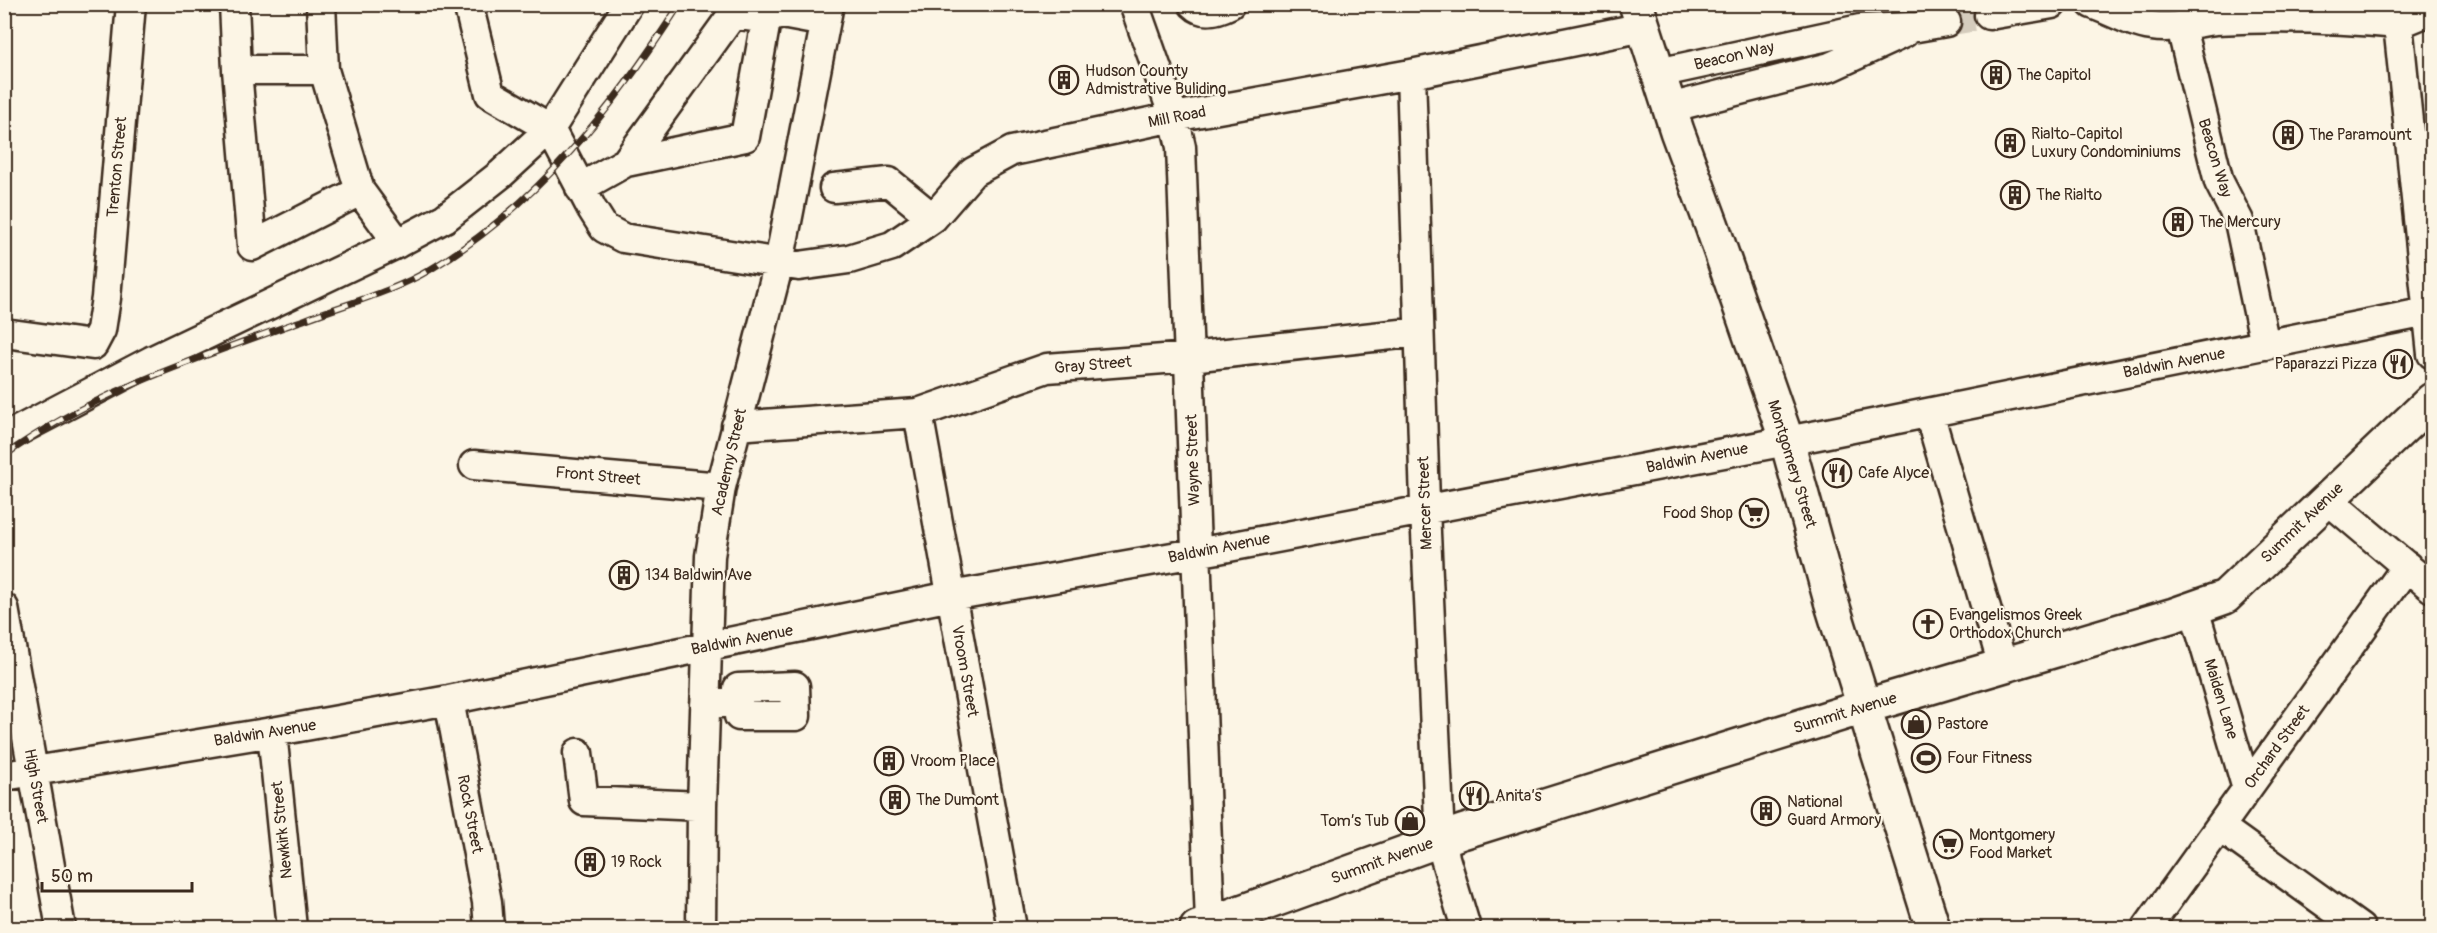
<svg xmlns="http://www.w3.org/2000/svg" width="2437" height="933" font-family="Pangolin,sans-serif">
	<style>
		.lines { fill: none; stroke-linecap: round; stroke-linejoin: round }
		.minor-tunnel { stroke: #d5ccbd; stroke-width: 28; stroke-dasharray: 28 14; stroke-linecap: butt }
		.minor-casing { stroke: #3b2a1e; stroke-width: 33 }
		.major-casing { stroke: #3b2a1e; stroke-width: 38 }
		.minor { stroke: #fcf5e5; stroke-width: 28 }
		.major { stroke: #fcf5e5; stroke-width: 33 }
		.rail-casing { stroke: #3b2a1e; stroke-width: 7 }
		.rail { stroke: #fcf5e5; stroke-width: 4.5; stroke-dasharray: 14; stroke-linecap: butt }
		.labels { text-anchor: middle; dominant-baseline: central; stroke-width: 4.5; stroke-linejoin: round; paint-order: stroke }
		.street-label { font-size: 16px; fill: #3b2a1e; stroke: #fcf5e5 }
		.poi-label { font-size: 16px; fill: #3b2a1e; stroke: #fcf5e5; text-anchor: start }
	</style>
	<rect width="100%" height="100%" fill="#fcf5e5"/>
	<filter id="ink" filterUnits="userSpaceOnUse"><feTurbulence type="fractalNoise" baseFrequency=".0167" numOctaves="2"/><feDisplacementMap in="SourceGraphic" scale="12" xChannelSelector="R" yChannelSelector="G"/><feConvolveMatrix kernelMatrix="1 2 1 2 8 2 1 2 1" color-interpolation-filters="sRGB"/></filter>
	<g filter="url(#ink)">
		<g class="lines">
			<path class="minor-tunnel" d="M1946,22L1989,15"/>
			<g class="minor-casing">
				<path id="minor" d="M234,4L237,70L252,246L360,191
					M321,4L324,70L360,191L398,243L445,218L501,174L550,129L490,94L468,4
					M629,4L550,129L592,209L604,228L623,238L799,266L849,259L892,246L933,218L973,172L1012,151L1174,117L1411,74L1644,27
					M1134,4L1174,117L1181,147L1210,923
					M1193,4C1204,15 1218,10 1230,4
					M2092,4C2112,11 2131,23 2152,26C2174,30 2194,22 2215,20C2276,17 2338,18 2398,24
					M2432,10L2398,24L2432,354
					M1989,15L2052,4
					M2181,27L2219,182L2239,221L2265,345
					M237,70H324
					M1658,73L1860,29L1917,27L1946,22
					M1411,74L1426,533L1439,818L1445,858L1466,928
					M1669,108L1830,67L1904,33
					M626,162L733,14L766,19L782,14L825,22
					M580,188L626,162L745,137L769,4
					M834,188L889,182L933,218
					M4,333L93,345L101,330L106,298L131,4
					M918,413L1012,928
					M1929,413L2003,666
					M736,426L918,413L1047,368L1190,357L1419,332
					M4,438L151,361L398,243
					M474,465L721,487
					M2327,499L2432,588
					M4,608L61,928
					M2194,609L2247,789
					M449,700L487,902L489,928
					M705,704L738,702L739,716H796L795,686L738,688V702
					M272,732L292,928
					M578,753L584,801L702,806
					M4,776L272,732L449,700L951,596L1218,549L1818,435L2432,311
					M2220,827L2360,928
					M701,928L702,806L710,556L721,487L779,263L829,4
					M2147,928L2407,566"/>
			</g>
			<g class="major-casing">
				<path id="major" d="M1636,4L1677,131L1712,226L1787,441L1831,601L1933,928
					M1197,928L1462,832L1863,707L2174,615L2225,597L2432,400"/>
			</g>
			<use href="#minor" class="minor"/>
			<use href="#major" class="major"/>
			<g class="rail-casing">
				<path id="rail" d="M4,456C95,390 205,356 309,318C349,303 393,292 431,269C536,207 615,106 680,4"/>
			</g>
			<use href="#rail" class="rail"/>
		</g>
	</g>
	<defs>
		<g id="building-ring" transform="scale(1.5)"><circle r="9.5" fill="#fcf5e5" stroke="#3b2a1e" stroke-width="1.5"/><path d="M-4-6H4V6H1V3H-1V6H-4ZM-2.5-4.3h1.7v1.8h-1.7ZM.8-4.3h1.7v1.8H.8ZM-2.5-1h1.7V.8h-1.7ZM.8-1h1.7V.8H.8Z" fill="#3b2a1e"/></g>
		<g id="restaurant-ring" transform="scale(1.5)"><circle r="9.5" fill="#fcf5e5" stroke="#3b2a1e" stroke-width="1.5"/><path d="M-5-6h1v4h1v-4h1v4h1v-4h1v5L-1.5 .5V6h-2V.5L-5-1ZM5-6V6H3V1.5H1.5Q1.5-4 5-6Z" fill="#3b2a1e"/></g>
		<g id="supermarket-ring" transform="scale(1.5)"><circle r="9.5" fill="#fcf5e5" stroke="#3b2a1e" stroke-width="1.5"/><path d="M-6-5.5h2.5l.6 2H6L4.5 2H-2.5L-4.4-4H-6ZM-1.5 3.2a1.3 1.3 0 1 0 .1 0ZM3 3.2a1.3 1.3 0 1 0 .1 0Z" fill="#3b2a1e"/></g>
		<g id="church-ring" transform="scale(1.5)"><circle r="9.5" fill="#fcf5e5" stroke="#3b2a1e" stroke-width="1.5"/><path d="M-1.2-6h2.4v3.5h3.3v2.4h-3.3V6h-2.4V-.1h-3.3v-2.4h3.3Z" fill="#3b2a1e"/></g>
		<g id="shop-ring" transform="scale(1.5)"><circle r="9.5" fill="#fcf5e5" stroke="#3b2a1e" stroke-width="1.5"/><path d="M-5-2.5h2.3a2.7 3.5 0 0 1 5.4 0H5L5.5 6h-11ZM-1.5-2.5h3a1.5 2.3 0 0 0-3 0Z" fill="#3b2a1e"/></g>
		<g id="stadium-ring" transform="scale(1.5)"><circle r="9.5" fill="#fcf5e5" stroke="#3b2a1e" stroke-width="1.5"/><path d="M0-5a6.5 5 0 1 0 0 10a6.5 5 0 1 0 0-10ZM-3.5-1.8h7v3.6h-7Z" fill="#3b2a1e"/></g>
	</defs>
	<g fill-rule="evenodd">
		<use href="#building-ring" x="1996" y="75"/>
		<use href="#building-ring" x="1064" y="80"/>
		<use href="#building-ring" x="2288" y="135"/>
		<use href="#building-ring" x="2010" y="143"/>
		<use href="#building-ring" x="2015" y="195"/>
		<use href="#building-ring" x="2178" y="222"/>
		<use href="#restaurant-ring" x="2398" y="364"/>
		<use href="#restaurant-ring" x="1837" y="473"/>
		<use href="#supermarket-ring" x="1754" y="513"/>
		<use href="#building-ring" x="624" y="575"/>
		<use href="#church-ring" x="1928" y="624"/>
		<use href="#shop-ring" x="1916" y="724"/>
		<use href="#stadium-ring" x="1926" y="758"/>
		<use href="#building-ring" x="889" y="761"/>
		<use href="#restaurant-ring" x="1474" y="796"/>
		<use href="#building-ring" x="895" y="800"/>
		<use href="#building-ring" x="1766" y="811"/>
		<use href="#shop-ring" x="1410" y="821"/>
		<use href="#supermarket-ring" x="1948" y="844"/>
		<use href="#building-ring" x="590" y="862"/>
	</g>
	<g class="labels">
		<g class="street-label">
			<text transform="translate(1734 56) rotate(-13)">Beacon Way</text>
			<text transform="translate(1177 117) rotate(-11)">Mill Road</text>
			<text transform="translate(2215 158) rotate(73)">Beacon Way</text>
			<text transform="translate(117 167) rotate(-85)">Trenton Street</text>
			<text transform="translate(2174 363) rotate(-11)">Baldwin Avenue</text>
			<text transform="translate(1093 365) rotate(-5)">Gray Street</text>
			<text transform="translate(1697 458) rotate(-11)">Baldwin Avenue</text>
			<text transform="translate(1193 460) rotate(-92)">Wayne Street</text>
			<text transform="translate(729 462) rotate(-77)">Academy Street</text>
			<text transform="translate(1792 464) rotate(73)">Montgomery Street</text>
			<text transform="translate(598 476) rotate(5)">Front Street</text>
			<text transform="translate(1425 503) rotate(-92)">Mercer Street</text>
			<text transform="translate(2302 523) rotate(-44)">Summit Avenue</text>
			<text transform="translate(1219 548) rotate(-11)">Baldwin Avenue</text>
			<text transform="translate(742 640) rotate(-11)">Baldwin Avenue</text>
			<text transform="translate(965 671) rotate(80)">Vroom Street</text>
			<text transform="translate(2221 699) rotate(73)">Maiden Lane</text>
			<text transform="translate(1845 713) rotate(-17)">Summit Avenue</text>
			<text transform="translate(265 733) rotate(-9)">Baldwin Avenue</text>
			<text transform="translate(2277 747) rotate(-54)">Orchard Street</text>
			<text transform="translate(36 786) rotate(80)">High Street</text>
			<text transform="translate(470 814) rotate(79)">Rock Street</text>
			<text transform="translate(282 830) rotate(-96)">Newkirk Street</text>
			<text transform="translate(1382 861) rotate(-20)">Summit Avenue</text>
		</g>
		<g class="poi-label">
			<text x="1085" y="71">Hudson County<tspan x="1085" dy="18">Admistrative Buliding</tspan></text>
			<text x="2017" y="75">The Capitol</text>
			<text x="2031" y="134">Rialto-Capitol<tspan x="2031" dy="18">Luxury Condominiums</tspan></text>
			<text x="2309" y="135">The Paramount</text>
			<text x="2036" y="195">The Rialto</text>
			<text x="2199" y="222">The Mercury</text>
			<text x="2377" y="364" text-anchor="end">Paparazzi Pizza</text>
			<text x="1858" y="473">Cafe Alyce</text>
			<text x="1733" y="513" text-anchor="end">Food Shop</text>
			<text x="645" y="575">134 Baldwin Ave</text>
			<text x="1949" y="615">Evangelismos Greek<tspan x="1949" dy="18">Orthodox Church</tspan></text>
			<text x="1937" y="724">Pastore</text>
			<text x="1947" y="758">Four Fitness</text>
			<text x="910" y="761">Vroom Place</text>
			<text x="1495" y="796">Anita’s</text>
			<text x="916" y="800">The Dumont</text>
			<text x="1787" y="802">National<tspan x="1787" dy="18">Guard Armory</tspan></text>
			<text x="1389" y="821" text-anchor="end">Tom’s Tub</text>
			<text x="1969" y="835">Montgomery<tspan x="1969" dy="18">Food Market</tspan></text>
			<text x="611" y="862">19 Rock</text>
		</g>
	</g>
	<rect width="2437" height="933" fill="none" stroke="#fcf5e5" stroke-width="24"/>
	<rect x="12" y="12" width="2413" height="909" fill="none" stroke="#3b2a1e" stroke-width="2" filter="url(#ink)"/>
	<path d="M42 882v9h150v-9" fill="none" stroke="#3b2a1e" stroke-width="3"/>
	<text x="51" y="882" font-size="18" fill="#3b2a1e" stroke="#fcf5e5" stroke-width="4.5" paint-order="stroke">50 m</text>
</svg>
